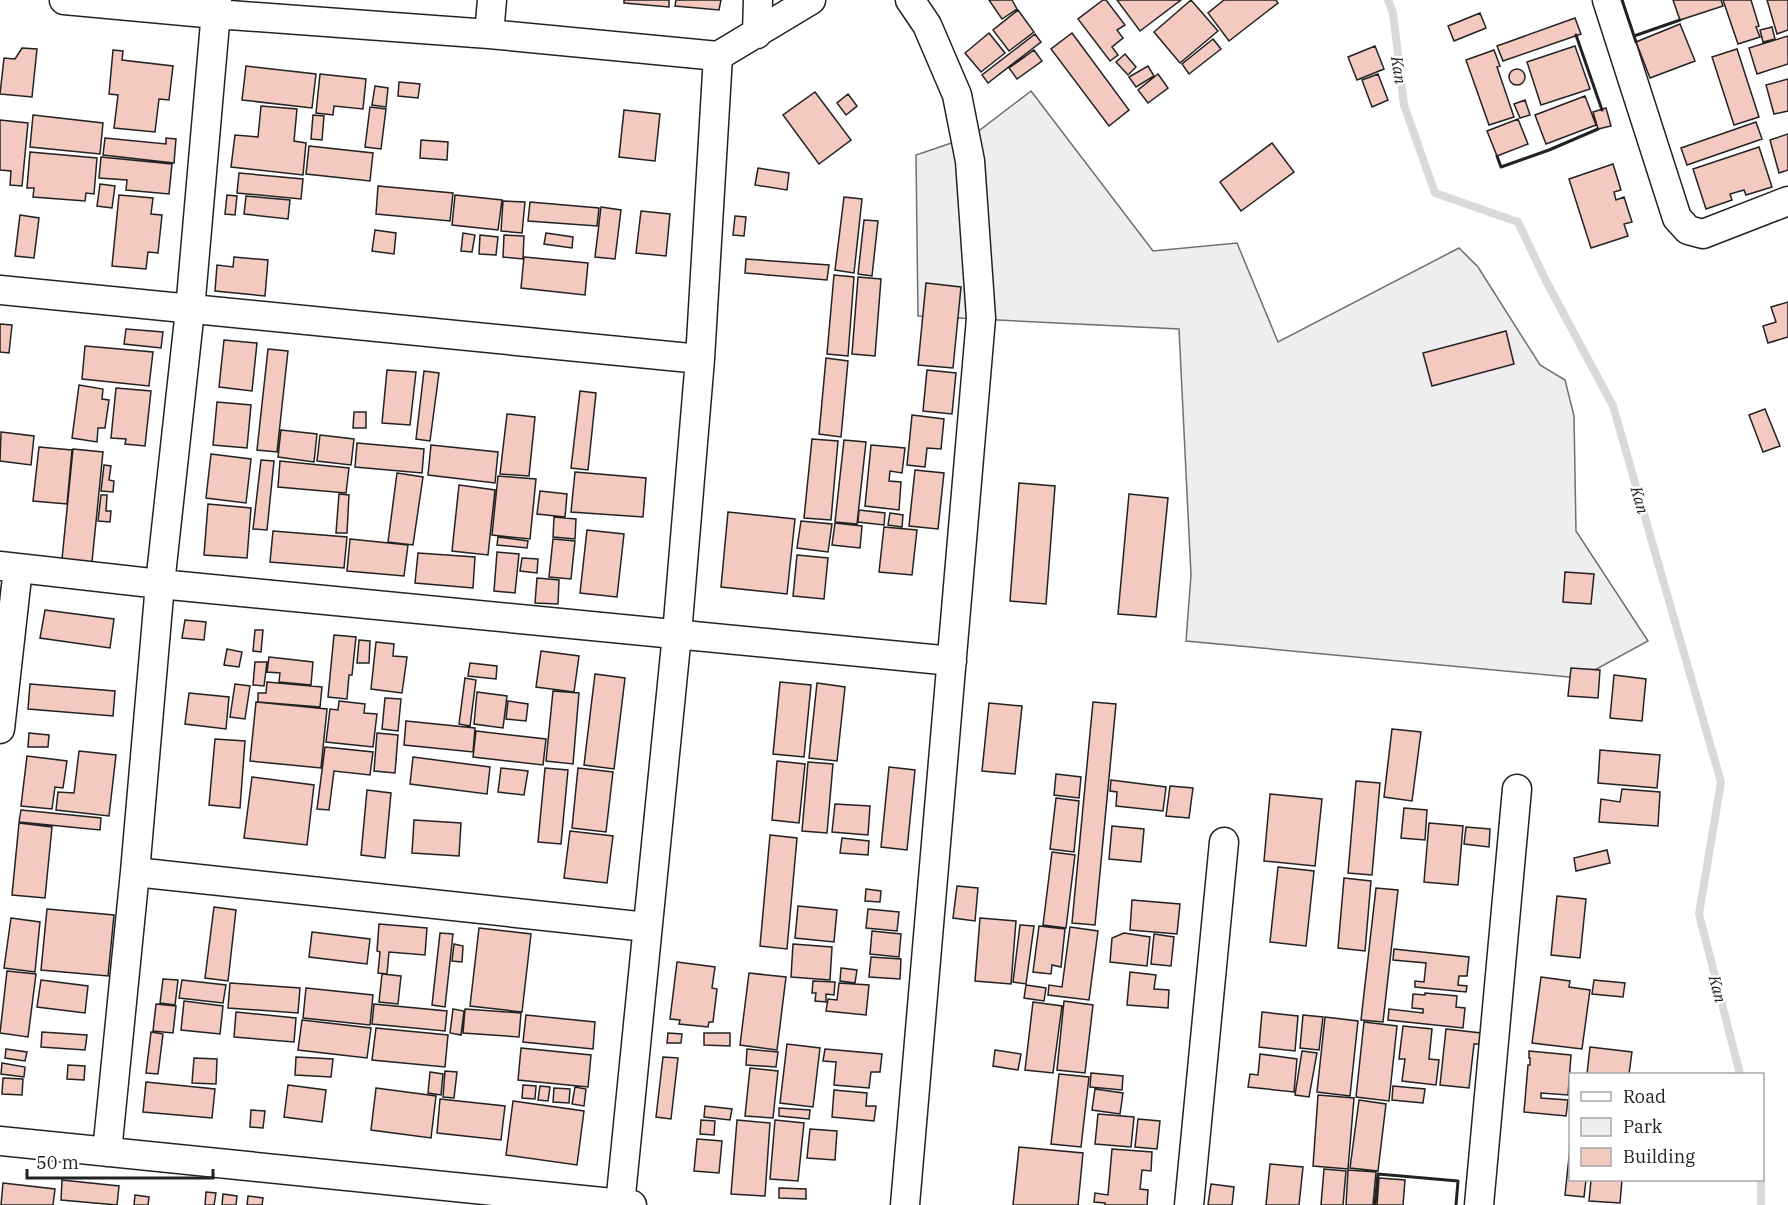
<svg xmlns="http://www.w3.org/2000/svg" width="1788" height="1205" font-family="'IBM Plex Serif',serif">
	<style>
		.green { fill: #eee; stroke: #6f6f6f; stroke-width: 1.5 }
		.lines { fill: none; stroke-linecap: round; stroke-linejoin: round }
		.stream { stroke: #d9d9d9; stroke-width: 8 }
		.building { fill: #f3c9c0; stroke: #222; stroke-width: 1.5 }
		.minor-casing { stroke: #222; stroke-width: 31 }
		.minor { stroke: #fff; stroke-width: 28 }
		.wall { stroke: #222; stroke-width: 3 }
		.labels { text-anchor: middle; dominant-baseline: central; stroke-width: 4.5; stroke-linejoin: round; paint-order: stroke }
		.water-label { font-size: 16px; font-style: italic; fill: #222; stroke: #fff }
	</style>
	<rect width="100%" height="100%" fill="#fff"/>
	<path class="green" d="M1031,91L1153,251L1237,243L1278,342L1459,248L1478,267L1540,365L1565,380L1574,416L1576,531L1648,641L1580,678L1186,641L1191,575L1179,329L918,316L916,155L972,136Z"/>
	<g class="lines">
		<path class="stream" d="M1388,0L1393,13L1404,105L1435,193L1518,222L1545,279L1613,406L1721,782L1699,914L1740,1074
			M1761,1180V1205"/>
	</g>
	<path class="building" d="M624,0H669V7L624,3Z
		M676,0H721L719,10L675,6Z
		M989,0H1012L1017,9L1002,19Z
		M1103,0H1106L1125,25L1117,30L1123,38L1112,47L1118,55L1110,61L1078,19Z
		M1117,0H1181L1140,31Z
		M1191,0L1218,31L1180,63L1154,32Z
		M1224,0H1276L1278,3L1229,41L1208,13Z
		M1673,0H1721L1723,6L1680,20Z
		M1723,0H1751L1759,26L1756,27L1760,37L1738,44Z
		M1767,0H1788V30L1777,34Z
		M1018,10L1034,32L1009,51L993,30Z
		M1480,13L1486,28L1454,41L1448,26Z
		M1575,18L1581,34L1503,61L1497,46Z
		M1680,24L1695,61L1650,78L1636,42Z
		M1772,27L1775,39L1763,42L1760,30Z
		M989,33L1005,53L981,72L965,53Z
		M1072,33L1129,110L1109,126L1051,49Z
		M1035,34L1041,42L988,83L982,75Z
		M1788,36V64L1757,74L1749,48Z
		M1213,39L1221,49L1189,74L1182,64Z
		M1375,46L1384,69L1357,80L1348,57Z
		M1575,46L1590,89L1541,105L1527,62Z
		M22,48L37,49L32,97L0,94L4,58L15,59Z
		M1737,49L1759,117L1734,125L1712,57Z
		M113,50L123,51L122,60L173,66L169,100L159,99L155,132L114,128L118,95L109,94Z
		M1034,50L1042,61L1017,79L1009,68Z
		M1494,50L1500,66L1497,67L1514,117L1489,125L1466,60Z
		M1125,54L1136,67L1128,75L1116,62Z
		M246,66L316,74L312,108L242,100Z
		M1148,66L1154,76L1136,87L1129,77Z
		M1509 77a8 8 0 1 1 16 0a8 8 0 1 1-16 0Z
		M320,74L366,79L363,109L334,106L333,115L316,113Z
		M1158,74L1168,88L1148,103L1138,90Z
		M1378,74L1388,100L1372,107L1362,80Z
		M1788,79V111L1774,114L1766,85Z
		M399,82L420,84L418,98L398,96Z
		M375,86L388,88L386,107L372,105Z
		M815,92L851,140L819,164L783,115Z
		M848,94L857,106L846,115L837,103Z
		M1585,96L1596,125L1546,144L1535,115Z
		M1525,100L1530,115L1520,118L1514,104Z
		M261,106L297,109L294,141L306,143L303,175L231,167L235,135L258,137Z
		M370,107L386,109L381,149L365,147Z
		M1606,108L1611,126L1598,129L1593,112Z
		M624,110L660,114L655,161L619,157Z
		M33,115L103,123L100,154L30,147Z
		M313,115L324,116L322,140L311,139Z
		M1518,119L1528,144L1497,156L1487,131Z
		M0,120L28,123L22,186L10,185L11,171L0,170Z
		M1756,122L1762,139L1687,165L1681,148Z
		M1788,134V170L1779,173L1770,140Z
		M105,138L166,144V138L176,139L174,163L103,155Z
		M421,140L448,142L447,160L420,158Z
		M1272,143L1294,172L1241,211L1220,182Z
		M309,146L373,153L370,181L306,174Z
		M1759,147L1772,187L1746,195L1744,190L1730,194L1732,200L1706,209L1693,169Z
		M30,152L97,158L94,194L86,193L85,201L33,197L34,188H27Z
		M101,157L172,164L169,194L126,190L127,180L99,178Z
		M1613,164L1621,190L1614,192L1616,200L1624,197L1632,222L1624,224L1628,236L1591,248L1569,179Z
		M758,168L789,173L787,190L755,185Z
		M239,173L303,179L301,199L237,193Z
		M100,184L115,186L112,208L97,206Z
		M378,186L453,193L450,221L376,214Z
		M119,195L153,198L151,214L162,215L158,253L148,252L146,269L112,266Z
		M227,195L237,196L235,215L225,214Z
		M455,195L502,200L498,230L452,225Z
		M246,196L290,200L288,219L244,214Z
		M844,197L862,199L854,273L835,270Z
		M503,201L525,202L522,233L501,231Z
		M530,202L599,208L597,226L528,221Z
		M601,207L621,210L615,259L595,257Z
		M641,211L670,214L666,256L636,253Z
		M20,215L39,218L34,258L15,256Z
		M735,216L746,217L744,236L733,235Z
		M864,220L878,221L872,276L858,274Z
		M375,230L396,233L394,254L372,251Z
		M463,233L475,235L472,252L461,251Z
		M546,233L573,237L572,248L544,244Z
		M480,235L498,237L496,255L479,254Z
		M504,235L524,236L523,259L503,257Z
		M234,257L268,260L265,296L215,291L217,265L233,267Z
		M524,257L588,263L585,295L521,288Z
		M746,259L829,265L827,280L745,273Z
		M834,275L854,277L848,356L827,354Z
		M858,277L881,279L875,356L852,354Z
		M926,283L961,287L953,368L918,365Z
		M1788,302V337L1768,343L1763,326L1776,322L1771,307Z
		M0,324L12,325L9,353L0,352Z
		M126,329L163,332L161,348L124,344Z
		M1506,331L1514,364L1432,386L1423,353Z
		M224,340L257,343L252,391L219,387Z
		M85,346L153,352L149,386L82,379Z
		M268,349L288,351L277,452L257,450Z
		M826,358L848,361L841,437L819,434Z
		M387,370L416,372L410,425L382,423Z
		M927,370L956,373L952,414L923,411Z
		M424,371L439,373L430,441L416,439Z
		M79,385L103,389L102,399L109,400L105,428H98L97,442L72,438Z
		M116,388L151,391L145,446L125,444L126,439L111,438Z
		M580,391L596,393L588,470L571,468Z
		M217,402L251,405L247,448L213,445Z
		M1765,409L1780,446L1763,452L1749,415Z
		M354,412H366V428H353Z
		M507,414L535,417L529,476L500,474Z
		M912,415L944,419L941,449L927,448L925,467L907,465Z
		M281,430L317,434L314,462L278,457Z
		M1,432L34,436L31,465L0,461Z
		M320,435L354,439L351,465L317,461Z
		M812,439L838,441L831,520L804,518Z
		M844,440L866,442L857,524L835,522Z
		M357,443L424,449L422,473L355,467Z
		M431,445L498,452L495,483L428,475Z
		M871,445L905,448L902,473L890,471L889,481L901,482L899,510L865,506Z
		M39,447L72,450L67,504L33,501Z
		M73,449L103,452L92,562L62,559Z
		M211,454L251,459L246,503L206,498Z
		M261,460L274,461L267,530L253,529Z
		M280,461L349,468L346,493L278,487Z
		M104,465L111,466L109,480L114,481L113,492L101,491Z
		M915,470L944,473L938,529L909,526Z
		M575,472L646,478L643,517L571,512Z
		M397,473L423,477L413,545L388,542Z
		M498,476L536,479L530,539L492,535Z
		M1019,483L1055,486L1046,604L1010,601Z
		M459,485L495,490L488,555L452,551Z
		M540,491L567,494L565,517L537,514Z
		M339,494L349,495L347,533H336Z
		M1129,494L1168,498L1156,617L1118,614Z
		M101,495H107L106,511H111L110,522L98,521Z
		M208,504L251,508L247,558L204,555Z
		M859,510L885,513L884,525L858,522Z
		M728,512L795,519L787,594L721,587Z
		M890,513L903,515L902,527L888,525Z
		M554,517L576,519L575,539L553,537Z
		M801,521L832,524L828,552L797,548Z
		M835,523L862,526L860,548L832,545Z
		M884,527L917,530L912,575L879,572Z
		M587,530L624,534L617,597L580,593Z
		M273,531L347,537L344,568L270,562Z
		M498,537L528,541L527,548L497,545Z
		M350,539L408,545L404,576L347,571Z
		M553,539L575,541L571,579L549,577Z
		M497,552L519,554L515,593L494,591Z
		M418,553L475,557L473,588L415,583Z
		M797,555L828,558L824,599L793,596Z
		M522,558L538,559L537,573L520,571Z
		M1565,572L1594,574L1591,604L1563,602Z
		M537,578L559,580L558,604L535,603Z
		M45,610L114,619L110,648L40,638Z
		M185,620L206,622L204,640L182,638Z
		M255,630H263L261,652L253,651Z
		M334,635L356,637L352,675H349L347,699L328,697Z
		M359,640L370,641L369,663H357Z
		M376,642L394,644L393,656L407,657L402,693L371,689Z
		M227,649L242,652L239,667L224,665Z
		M541,651L579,656L574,692L536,687Z
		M269,657L313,662L311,685L279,682L280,673L267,672Z
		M255,662H267L264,686L253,685Z
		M470,663L497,666L496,679L468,676Z
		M1571,668L1600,670L1598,698L1568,696Z
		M595,674L625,678L614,769L584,765Z
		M1614,675L1646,679L1642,721L1610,718Z
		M465,678L476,680L470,726L459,724Z
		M267,682L322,687L320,707L258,702V693H266Z
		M780,682L811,685L804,757L773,754Z
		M817,683L845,687L837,761L809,758Z
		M30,684L115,691L113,716L28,709Z
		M235,684L250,686L245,719L230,717Z
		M553,691L579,693L573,764L546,761Z
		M477,692L507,696L503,728L474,724Z
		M189,693L229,697L226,729L185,724Z
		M385,698L401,699L398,731L382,729Z
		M339,701L365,704L364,713L377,714L373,747L326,742L330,709L338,710Z
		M508,701L528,704L526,721L506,719Z
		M256,702L327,709L321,768L250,761Z
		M1093,702L1116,704L1095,925L1072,923Z
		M989,703L1022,706L1015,774L982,771Z
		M406,721L475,728L473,752L404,745Z
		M1392,729L1421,732L1412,801L1384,797Z
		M476,731L546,739L543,765L473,757Z
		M29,733L49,735L48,747H28Z
		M377,733L398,735L395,773L374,771Z
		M215,739L245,741L240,808L209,805Z
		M325,747L373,752L370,775L334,771L329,810L317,809Z
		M1600,750L1660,755L1657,788L1598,783Z
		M79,751L116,755L109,816L56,810L58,792L74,793Z
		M27,756L67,761L63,788L55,787L52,809L21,806Z
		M413,757L490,767L487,794L410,784Z
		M777,761L805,764L799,823L772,820Z
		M808,762L833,764L827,833L802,831Z
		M889,767L915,770L907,850L881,847Z
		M501,768L528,771L524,795L498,792Z
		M545,768L568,770L561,844L538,842Z
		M578,768L613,772L606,832L572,828Z
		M1056,774L1081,777L1079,798L1054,795Z
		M252,777L314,785L307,845L244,838Z
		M1111,780L1166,787L1163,811L1116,806L1117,792L1110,791Z
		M1356,781L1380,783L1372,875L1348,873Z
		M1170,786L1193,788L1189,818L1166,816Z
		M1622,789L1660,792L1658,826L1599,822L1601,799L1620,802Z
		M367,790L391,793L385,858L361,855Z
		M1270,794L1322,799L1315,866L1264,861Z
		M1056,798L1079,801L1074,852L1050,849Z
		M835,804L870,806L868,835L832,832Z
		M1404,808L1427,810L1425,840L1401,838Z
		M21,810L101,818L100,830L19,822Z
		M414,820L461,823L459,856L412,853Z
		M19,823L52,827L45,898L12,895Z
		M1429,823L1463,826L1458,885L1424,882Z
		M1112,826L1144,829L1141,862L1109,859Z
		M1466,827L1490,829L1489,847L1464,844Z
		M570,831L613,836L607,883L564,878Z
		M770,835L797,838L787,949L760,946Z
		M842,838L869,841L868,855L840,853Z
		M1607,850L1610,863L1576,871L1574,858Z
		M1052,852L1075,855L1066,928L1043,925Z
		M1278,867L1314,871L1306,946L1270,942Z
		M1344,878L1371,881L1365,951L1338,948Z
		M957,886L978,888L975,921L953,918Z
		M1376,888L1398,890L1383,1022L1361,1020Z
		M866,889L881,891L880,902L865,901Z
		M1557,896L1586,899L1580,958L1551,955Z
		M1132,900L1180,904L1177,934L1130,930Z
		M798,906L837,910L834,942L795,938Z
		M214,907L236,910L228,981L205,978Z
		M47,909L114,915L108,976L41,970Z
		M868,909L899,912L897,931L866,928Z
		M11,918L40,922L35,972L4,968Z
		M980,918L1016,921L1011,984L975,981Z
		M379,924L427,928L425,955L389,952L387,974L378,973L380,952L377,951Z
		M1020,925L1034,926L1026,984L1013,982Z
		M1039,926L1065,929L1061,967L1052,965L1051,974L1033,972Z
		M1070,927L1098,931L1089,1000L1048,995L1049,985L1062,987Z
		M479,928L531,934L522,1012L470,1006Z
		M872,931L901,934L899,957L870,954Z
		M312,932L370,939L367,964L309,957Z
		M440,933L453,934L445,1007L432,1005Z
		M1124,933L1150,937L1147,966L1110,962L1112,938Z
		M1154,934L1174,937L1171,966L1151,964Z
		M454,944L463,946L462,962L452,961Z
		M793,944L832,947L830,980L791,977Z
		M1394,949L1469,957L1467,976H1459L1458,985L1467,986L1466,992L1415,987V981L1424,982L1426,963L1393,960Z
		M871,957L901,959L900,979L869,977Z
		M677,962L715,967L712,988L717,989L713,1022H709L708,1027L679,1024L680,1020L670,1019Z
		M841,968L857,970L855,983L840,981Z
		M7,971L36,974L28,1037L0,1033Z
		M1130,972L1156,975L1154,989L1169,990L1168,1008L1127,1005Z
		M749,973L786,977L777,1050L740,1045Z
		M382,974L401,976L398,1004L379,1002Z
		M1541,977L1570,981L1569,987L1590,990L1582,1049L1532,1043Z
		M163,979L178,980L175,1005L160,1003Z
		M41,980L88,986L85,1013L37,1007Z
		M182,980L226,985L223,1003L179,998Z
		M1594,980L1625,983L1623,997L1592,994Z
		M813,981L835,982L834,995L826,994V1002L815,1001L816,993H812Z
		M230,983L300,988L298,1013L228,1008Z
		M839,983L869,985L866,1015L826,1011L828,999L837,1000Z
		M1026,985L1046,988L1044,1001L1024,998Z
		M306,988L373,995L370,1025L303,1018Z
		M1425,993L1457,996L1456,1007L1465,1008L1463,1028L1388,1020L1389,1009L1423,1013V1009L1412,1008L1413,994L1425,995Z
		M184,1001L223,1006L220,1034L181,1030Z
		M1064,1001L1093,1005L1085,1073L1057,1070Z
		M1033,1002L1062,1006L1053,1073L1025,1070Z
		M156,1004L176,1006L173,1033L153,1031Z
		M374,1004L447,1011L445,1031L372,1024Z
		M453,1009L464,1011L461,1035L450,1033Z
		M465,1009L521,1013L519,1037L463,1033Z
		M236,1012L296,1018L294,1042L234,1037Z
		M1262,1012L1298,1016L1295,1051L1259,1047Z
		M526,1015L595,1022L593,1049L523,1042Z
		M1303,1015L1323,1017L1319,1050L1300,1048Z
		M1325,1017L1358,1021L1350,1096L1317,1092Z
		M302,1020L371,1028L367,1058L298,1050Z
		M1364,1022L1397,1026L1389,1101L1356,1097Z
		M1403,1026L1432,1029L1429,1059L1439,1060L1436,1085L1402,1081L1405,1059H1399Z
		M376,1028L448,1035L445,1067L372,1060Z
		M1446,1029L1481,1033L1479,1044H1474L1469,1088L1440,1085Z
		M42,1032L87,1035L85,1050L41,1047Z
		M151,1032L163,1034L158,1074L146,1073Z
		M668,1033L682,1034L681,1043H667Z
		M704,1033H730V1046L704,1045Z
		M787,1044L820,1048L813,1107L780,1103Z
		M1590,1047L1632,1052L1629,1074H1587Z
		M521,1048L591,1055L588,1087L518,1080Z
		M6,1049L27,1052L25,1061L5,1058Z
		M747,1049L778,1052L776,1067L746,1065Z
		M825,1049L882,1054L880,1072H871L869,1088L834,1085L836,1062L823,1061Z
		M995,1050L1021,1054L1018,1070L993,1066Z
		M1302,1051L1317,1053L1309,1097L1295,1095Z
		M1529,1051L1571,1055L1568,1095L1541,1093V1098L1568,1100L1566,1116L1524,1112L1528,1065H1530V1058H1529Z
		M1260,1054L1297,1059L1294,1092L1248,1087L1250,1074L1258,1075Z
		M296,1057L333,1059L331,1077L295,1075Z
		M663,1057L678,1058L671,1119L656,1117Z
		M194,1058L217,1059L216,1084L192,1083Z
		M2,1063L25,1067L24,1077L1,1074Z
		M68,1065L85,1066L84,1080L67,1079Z
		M750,1068L778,1071L773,1118L745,1116Z
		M445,1071L457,1072L454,1098L443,1097Z
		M430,1072L443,1074L441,1095L428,1093Z
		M1091,1073L1123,1076L1122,1090L1090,1087Z
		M1059,1074L1089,1077L1081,1147L1051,1144Z
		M3,1078L23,1079L22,1095L2,1094Z
		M146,1082L215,1089L212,1118L143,1112Z
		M288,1085L326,1090L322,1122L284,1117Z
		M523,1085L536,1086L535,1099L522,1098Z
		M540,1086L550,1087L548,1101L538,1100Z
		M1393,1086L1425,1089L1423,1103L1392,1100Z
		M575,1087L586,1089L584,1106L572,1104Z
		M376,1088L436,1096L431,1138L371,1130Z
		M554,1088L570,1089L569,1103L553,1102Z
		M1095,1089L1123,1093L1120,1114L1092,1110Z
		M834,1090L867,1093L866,1106H876L874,1121L832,1117Z
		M1318,1095L1354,1098L1348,1169L1313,1166Z
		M440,1099L505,1106L501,1140L437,1133Z
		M1359,1100L1386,1104L1378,1171L1350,1168Z
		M513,1101L584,1111L577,1165L506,1155Z
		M705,1106L732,1109L730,1120L704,1117Z
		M779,1108L810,1110L809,1119L779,1116Z
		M251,1110L265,1111L263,1128L250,1127Z
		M1098,1114L1134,1117L1131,1147L1095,1144Z
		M1138,1119L1160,1121L1157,1149L1135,1147Z
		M701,1120L715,1121L714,1135L700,1134Z
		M737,1120L770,1123L765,1196L731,1194Z
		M775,1120L804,1123L798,1181L770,1179Z
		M810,1129L837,1131L835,1160L807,1158Z
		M697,1139L722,1141L719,1173L694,1171Z
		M1019,1147L1083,1153L1078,1205H1013Z
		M1570,1147V1180H1586L1584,1197L1565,1195Z
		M1112,1149L1152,1152L1151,1171L1142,1170L1140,1189L1148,1190L1147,1205H1105V1203L1094,1202L1095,1193L1108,1195Z
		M1270,1164L1303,1167L1299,1205H1266Z
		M1324,1169L1346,1171L1343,1205H1321Z
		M1348,1170L1376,1172L1373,1205H1346Z
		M1379,1178L1405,1180L1403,1205H1377Z
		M62,1180L119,1186L117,1205L61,1200Z
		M1591,1180H1622L1620,1203L1589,1201Z
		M3,1183L55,1189L53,1205H1Z
		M1211,1184L1234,1187L1232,1205H1208Z
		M779,1188L806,1189V1199L779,1198Z
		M206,1192L216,1193L214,1205H205Z
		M223,1194L237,1196L236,1205H222Z
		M135,1195L149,1197L148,1205H134Z
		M248,1196L263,1198L262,1205H247Z"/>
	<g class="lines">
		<g class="minor-casing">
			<path id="minor" d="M64,0L216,14L489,34L718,56L811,0
				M1607,0L1677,218L1688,230L1703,234L1788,201
				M489,34L492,0
				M757,34L758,0
				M0,290L700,359
				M0,566L160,584L952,661
				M0,729L18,568
				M135,872L647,927
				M0,1141L632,1205
				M107,1152L135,872L160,584L190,310L217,0
				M620,1205L677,634L700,359L718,56
				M905,1205L981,318L970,161L957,95L927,25L910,0
				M1189,1205L1224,842
				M1479,1205L1517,789"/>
		</g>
		<use href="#minor" class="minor"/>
		<path class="wall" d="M1622,0L1636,42
			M1576,35L1602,110
			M1634,36L1680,20
			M1497,156L1501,167L1549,150L1598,129
			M1375,1205L1378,1174L1458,1181L1456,1205"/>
	</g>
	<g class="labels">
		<g class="water-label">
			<text transform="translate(1399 70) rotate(81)">Kan</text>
			<text transform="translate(1640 500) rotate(74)">Kan</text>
			<text transform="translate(1718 989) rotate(76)">Kan</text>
		</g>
	</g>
	<rect x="1569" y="1073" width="195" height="108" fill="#ffffff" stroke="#a7a7a7" stroke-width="1.5"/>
	<rect x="1581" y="1092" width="30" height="9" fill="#ffffff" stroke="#a7a7a7" stroke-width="1.5"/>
	<text x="1623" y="1103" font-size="18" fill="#222222">Road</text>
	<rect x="1581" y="1118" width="30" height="18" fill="#eeeeee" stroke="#a7a7a7" stroke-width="1.5"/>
	<text x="1623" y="1133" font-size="18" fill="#222222">Park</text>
	<rect x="1581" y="1148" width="30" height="18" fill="#f3c9c0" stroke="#a7a7a7" stroke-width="1.5"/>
	<text x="1623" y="1163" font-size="18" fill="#222222">Building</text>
	<path d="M27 1169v9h186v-9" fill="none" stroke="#222222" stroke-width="3"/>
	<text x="36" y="1169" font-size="18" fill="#222222" stroke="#ffffff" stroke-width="4.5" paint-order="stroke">50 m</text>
</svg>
